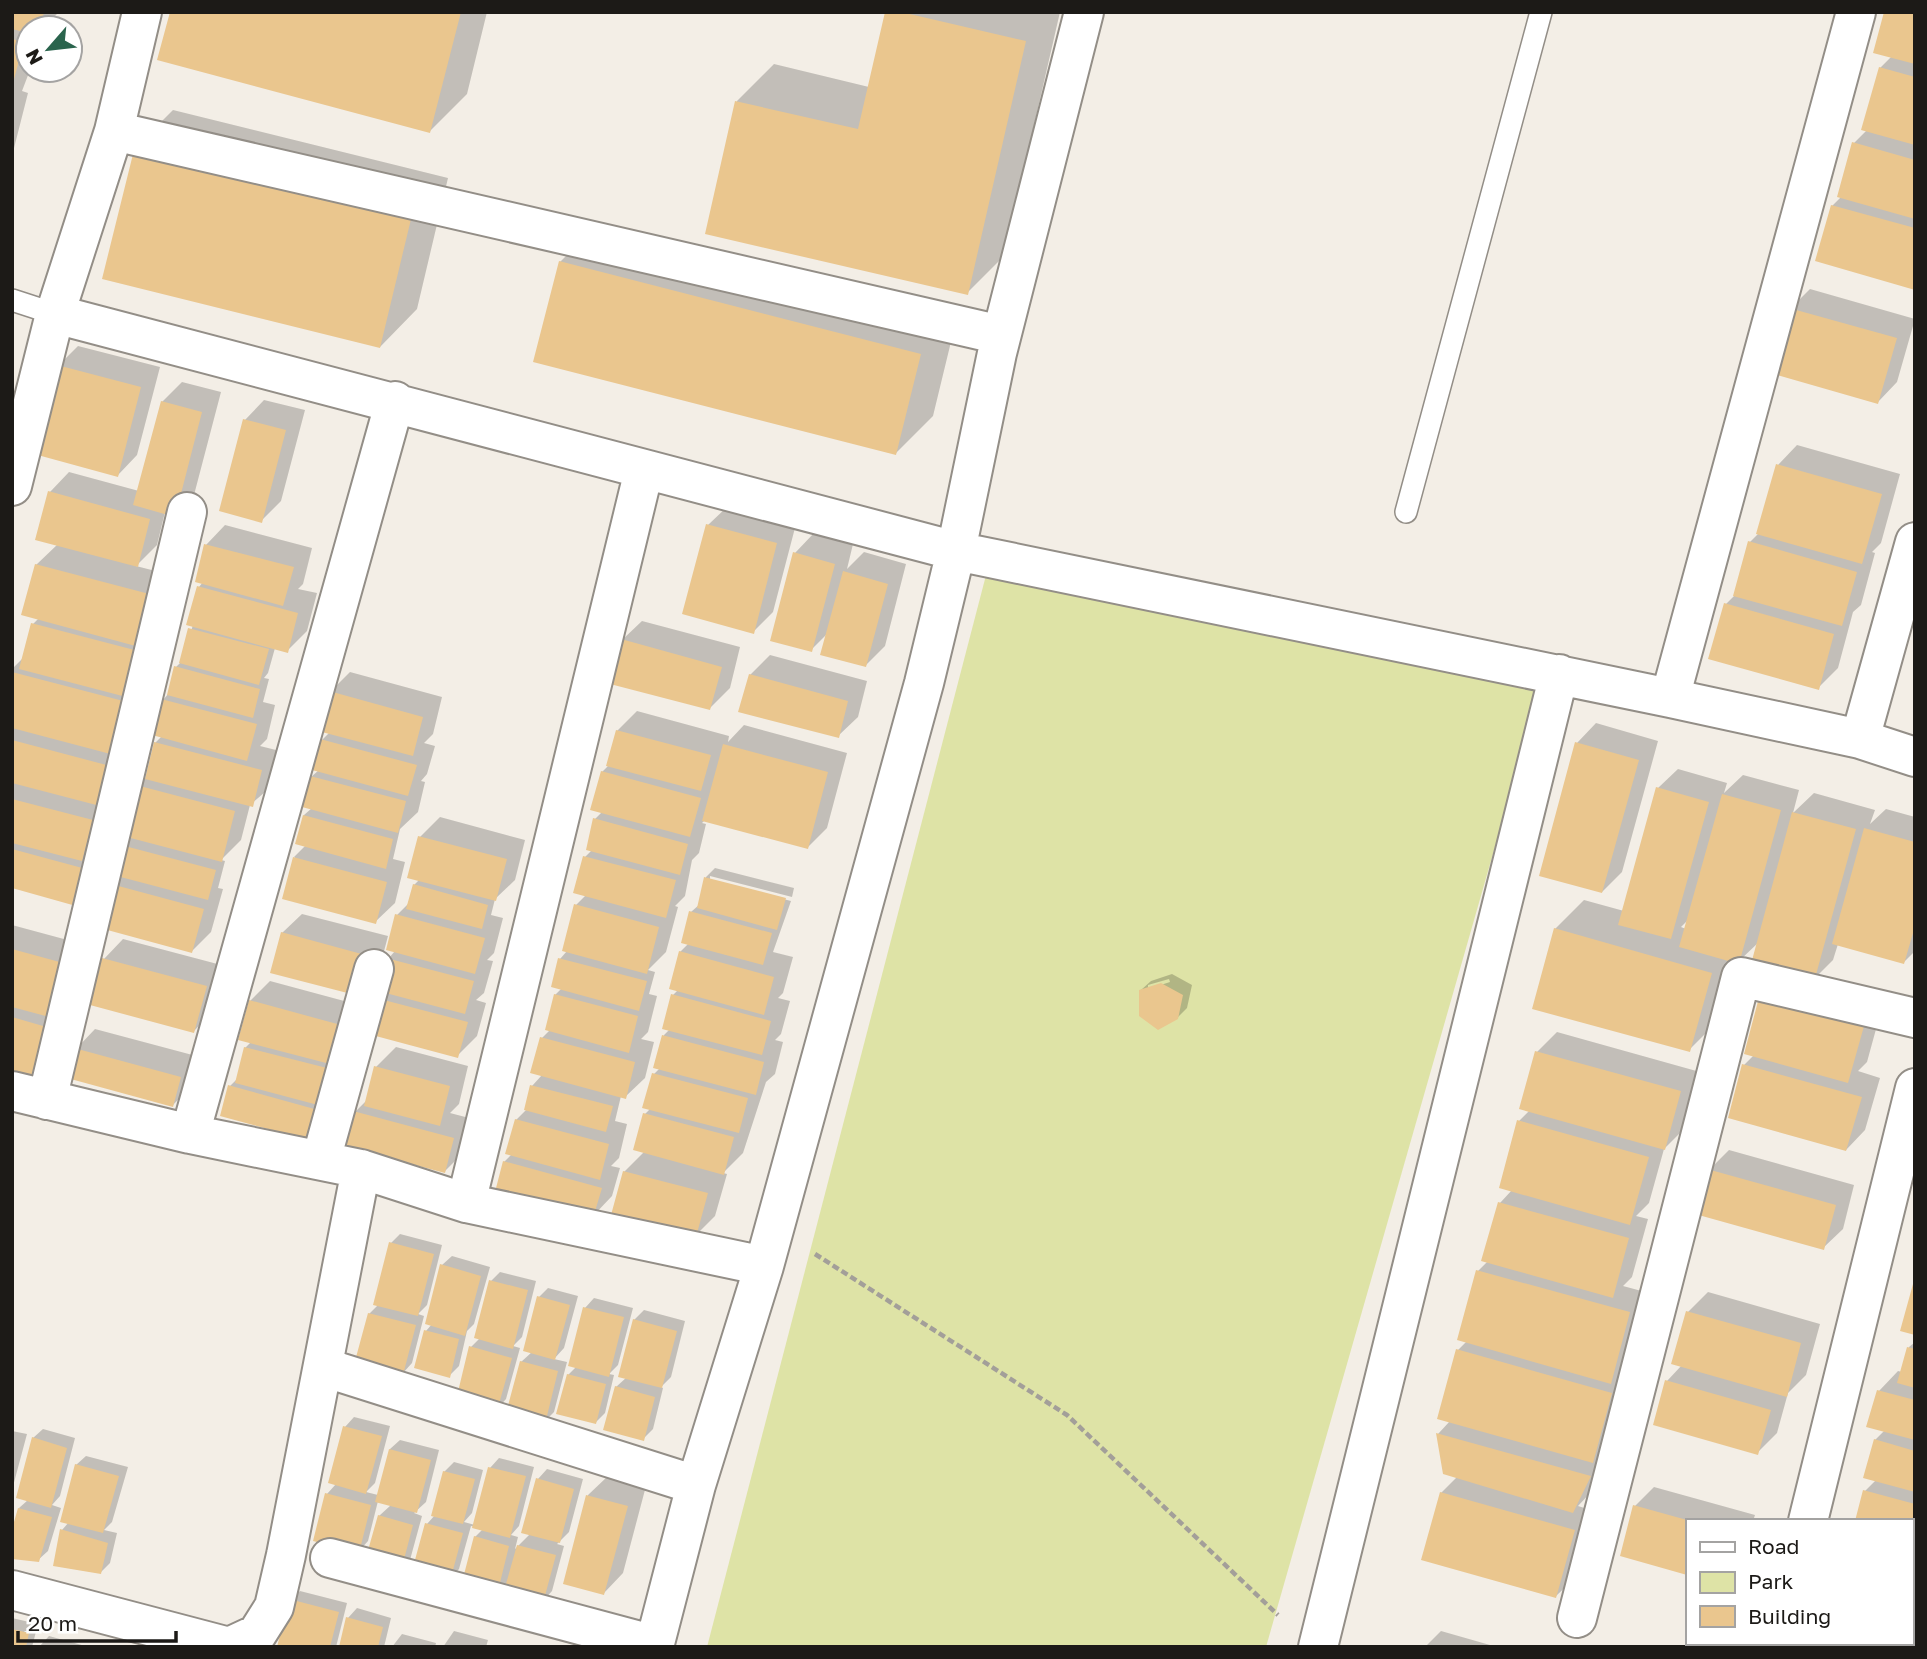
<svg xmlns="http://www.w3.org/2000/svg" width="1927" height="1659" font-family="'Golos Text',sans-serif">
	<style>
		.park { fill: #dee3a6 }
		.shadow { fill: #0003; fill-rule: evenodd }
		.building { fill: #eac68e }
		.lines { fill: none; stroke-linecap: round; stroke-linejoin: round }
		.lane-casing { stroke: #938e87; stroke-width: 24 }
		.street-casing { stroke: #938e87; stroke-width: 42 }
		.path { stroke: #a39f99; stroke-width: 4.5; stroke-dasharray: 7 3.5; stroke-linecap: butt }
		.lane { stroke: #fff; stroke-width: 21 }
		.street { stroke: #fff; stroke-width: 38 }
	</style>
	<rect width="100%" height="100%" fill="#f3eee6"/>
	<path class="park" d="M991,556L1543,679L1266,1647H707Z"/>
	<path class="shadow" d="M12,12H59L43,28H28L30,70L22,91L28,93L12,156Z
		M171,12H487L467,94L430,131Z
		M886,12H1060L1004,256L967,293L707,233L737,101L774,64L869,87Z
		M1915,12V288L1832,206L1842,196L1854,143L1867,130L1880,68L1892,56Z
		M173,110L448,178L417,309L380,347L136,147Z
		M597,225L957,317L933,416L896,453L560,262Z
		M1810,289L1915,319L1897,382L1878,402L1790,309Z
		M78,346L160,367L137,455L118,475L58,366Z
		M182,382L221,392L194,495L165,512L157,545L136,566L175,576L95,884L12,887V669L24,657L33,624L39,618L36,565L58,544L50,492L69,472L139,491L162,402Z
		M264,400L305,410L281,501L261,521L245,420Z
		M1797,445L1900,474L1881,543L1872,552L1875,553L1861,605L1853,612L1838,668L1818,688L1726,604L1736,594L1750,542L1758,534L1778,465Z
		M728,506L796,524L773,612L753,632L708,525Z
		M225,525L312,548L303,584L298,589L317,593L307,631L287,651L275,648L268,673L264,678L269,679L263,702L275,705L267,739L260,746L280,751L272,786L250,805L241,840L221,860L225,861L218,888L223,889L211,932L192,951L113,885L123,875L122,845L132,836L138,786L147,777L155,743L162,736L163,700L169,693L176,667L181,662L193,625L199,587L203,582L206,545Z
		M814,533L853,544L847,569L864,552L906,564L885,646L866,665L828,633L811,650L795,553Z
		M642,621L740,647L730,688L710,708L622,640Z
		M770,655L867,681L858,717L838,736L750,675Z
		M350,672L442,697L433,734L424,743L435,746L427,774L421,781L425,782L418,812L400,829L393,859L405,862L395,903L375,922L294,857L306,845L304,815L312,808L311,777L319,770L322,740L330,732V692Z
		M637,711L729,736L728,742L744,725L847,753L827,828L808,847L705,820L702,823L706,824L699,853L692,860L685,896L675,906L678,907L666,952L648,970L655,972L649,994L657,996L648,1032L641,1039L654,1042L645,1078L625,1097L621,1096L615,1121L627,1124L619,1158L611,1166L620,1168L612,1196L593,1216L504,1162L512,1154L516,1120L527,1109L532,1086L542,1075V1038L550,1030L555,995L562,988L560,959L567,951L576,905L586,895L585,857L592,850L595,819L602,812V772L608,766L617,731Z
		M1596,723L1658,741L1622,872L1602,892L1577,743Z
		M1678,769L1727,783L1724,793L1743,775L1799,790L1793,813L1814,793L1875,810L1870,824L1886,809L1915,817V951L1904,962L1838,944L1833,960L1813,980L1884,1000L1867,1062L1858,1071L1880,1078L1865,1130L1846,1150L1744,1065L1754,1055L1763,991L1759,942L1738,962L1718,1021L1689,1050L1555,929L1584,900L1624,911L1658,788ZM1689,919L1686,929L1681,927Z
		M440,817L525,840L515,880L495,899L491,915L503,918L494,953L487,960L493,961L484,993L476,1000L486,1003L477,1036L457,1056L382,1000L390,992L388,959L395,951L397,915L410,902L414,885L420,879L410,877L420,837Z
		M715,868L794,888L792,897L710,876V880L791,901L773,952L793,957L783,993L778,998L790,1001L781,1034L775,1040L783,1042L775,1074L766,1082L743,1153L723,1173L727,1174L715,1216L696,1235L624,1172L645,1151V1114L651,1108L654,1074L660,1068L655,1067L664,1035L670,1029L673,995L678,990L680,952L689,943L691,912L700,904L706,877Z
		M302,914L388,936L378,974L282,933Z
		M12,925L86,945L62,1006L12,1072Z
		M123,939L225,966L213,1011L194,1031L104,959Z
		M1172,974L1192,985L1187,1008L1177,1018L1141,990L1151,981ZM1169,979L1170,982L1148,989V985Z
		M270,981L359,1005L318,1129L230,1086L237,1079L245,1048L251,1042L250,1001Z
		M95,1029L200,1057L192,1085L173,1105L76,1049Z
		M1557,1032L1700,1072L1684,1129L1664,1149L1649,1203L1636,1216L1648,1219L1632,1277L1623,1286L1649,1293L1612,1441L1599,1454L1609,1457L1592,1491L1578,1506L1594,1511L1576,1577L1556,1596L1441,1493L1457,1477L1438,1434L1450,1421L1458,1350L1467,1341L1478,1271L1488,1261L1500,1203L1512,1190L1519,1121L1530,1110L1537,1052Z
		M396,1047L468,1066L459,1104L450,1113L473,1119L464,1152L445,1171L355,1112L368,1099L376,1067Z
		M1729,1150L1854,1185L1843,1229L1823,1248L1709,1170Z
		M400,1234L442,1245L427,1305L418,1314L424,1316L412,1363L403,1373L369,1314L379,1304L391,1243Z
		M452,1256L490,1267L474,1324L467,1331L459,1366L449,1376L426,1331L432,1324L442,1265Z
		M500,1272L536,1281L522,1337L513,1346L520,1348L506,1399L497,1409L471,1347L480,1338L491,1281Z
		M548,1288L578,1296L564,1348L554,1359L567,1362L554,1412L544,1422L521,1362L532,1352L539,1297Z
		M1708,1292L1820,1324L1806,1375L1788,1393L1777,1433L1757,1453L1667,1381L1682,1365L1688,1312Z
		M594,1298L633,1308L618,1365L609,1374L614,1375L605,1413L595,1423L568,1375L577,1366L585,1308Z
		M644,1310L685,1321L671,1377L661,1387L663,1388L653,1429L643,1439L616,1387L627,1377L634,1320Z
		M1915,1342V1647H1865L1852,1643H1911V1521L1865,1491L1876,1480L1875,1440L1885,1430L1879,1391L1898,1371L1902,1372L1909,1347Z
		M354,1417L390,1426L375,1483L366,1492L378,1495L390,1449L400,1440L439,1450L426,1502L414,1513L422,1516L410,1560L401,1569L379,1516L391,1505L378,1501L368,1541L359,1551L327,1494L336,1484L345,1427Z
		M43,1429L75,1438L60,1496L52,1505L61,1508L48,1551L38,1560L19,1508L28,1500L33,1438Z
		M12,1431L27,1434L12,1490Z
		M86,1456L128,1467L112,1522L104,1530L117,1533L110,1563L101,1572L62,1530L69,1522L76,1465Z
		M499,1458L534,1467L519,1526L511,1535L518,1537L515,1549L530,1534L538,1479L547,1469L583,1479L569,1532L557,1544L564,1546L552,1591L543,1601L509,1581L496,1593L475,1537L483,1529L471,1526L459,1569L450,1579L427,1524L435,1515L444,1472L454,1462L483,1470L472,1513L464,1522L475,1525L490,1468Z
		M608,1476L646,1486L623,1573L604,1593L565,1583L588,1495Z
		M1654,1487L1755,1515L1753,1521H1687V1573L1622,1555L1635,1506Z
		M300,1591L347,1603L336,1647H278L291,1600Z
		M357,1608L391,1618L384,1647H340L348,1618Z
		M12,1618L38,1624L32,1647H12Z
		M454,1631L488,1640L486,1647H443Z
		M1441,1631L1497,1647H1425Z
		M402,1634L436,1643L435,1647H392Z
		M49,1636L89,1647H39Z
		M1833,1643H1836L1849,1647H1830Z"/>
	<path class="building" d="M12,12H44L40,28H28V33L12,29Z
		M170,12H461L430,133L157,60Z
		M885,12H901L1026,41L968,295L705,234L735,101L858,129Z
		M1884,12H1915V64L1873,53Z
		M12,39L24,42L13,83H12Z
		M1879,67L1915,77V145L1861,130Z
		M1852,142L1915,160V219L1837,197Z
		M135,146L412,215L380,348L102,279Z
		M1831,205L1915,228V290L1815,261Z
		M559,261L921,354L896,455L533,362Z
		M1789,308L1897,338L1878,404L1770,373Z
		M57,365L141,387L118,477L34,454Z
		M161,401L202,412L175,517L133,505Z
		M243,419L286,430L262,523L219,511Z
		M1776,464L1882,494L1862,564L1756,534Z
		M48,491L150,519L138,567L35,540Z
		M706,524L777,543L754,634L682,614Z
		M1748,541L1857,572L1842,626L1733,596Z
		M204,544L294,567L283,606L195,582Z
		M793,552L835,564L812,652L770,641Z
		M35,564L157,596L143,648L21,615Z
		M843,571L888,584L866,667L820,655Z
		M197,586L298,613L288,653L186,625Z
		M1724,603L1834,634L1819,690L1708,659Z
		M31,623L146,653L134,699L19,669Z
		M188,628L269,649L259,685L179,663Z
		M621,639L722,667L710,710L610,684Z
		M174,666L260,689L253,718L167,695Z
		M12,672L131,703L118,756L12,728Z
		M749,674L848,701L839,738L738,712Z
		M329,691L423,717L413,756L318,731Z
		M161,699L257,724L247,761L152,735Z
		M616,730L711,755L701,791L606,766Z
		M320,739L417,765L408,796L312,770Z
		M12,740L114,767L104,807L12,783Z
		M154,742L262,770L253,807L145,779Z
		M1575,742L1639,760L1602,893L1539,876Z
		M723,744L828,772L808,849L702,821Z
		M601,771L701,798L690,837L590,810Z
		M310,776L406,801L398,833L302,807Z
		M136,785L235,811L222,862L123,836Z
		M1656,787L1709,802L1671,939L1618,925Z
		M1722,794L1781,810L1739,964L1679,947Z
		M12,799L93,820L82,861L12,843Z
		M1792,812L1856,829L1814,982L1751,964Z
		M303,815L393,839L386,869L295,844Z
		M593,818L688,844L680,875L586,850Z
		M1864,828L1915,842V926L1904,964L1832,944Z
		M418,836L507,859L496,901L407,878Z
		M121,845L216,870L208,900L113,875Z
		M12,849L86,869L76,906L12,888Z
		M583,856L676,880L666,918L573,893Z
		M293,857L387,882L376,924L282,899Z
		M704,877L786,898L777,930L697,908Z
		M111,884L204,909L192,953L100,928Z
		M413,884L488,905L482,929L406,909Z
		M574,904L659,927L647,974L562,951Z
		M689,911L772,933L763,965L681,943Z
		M395,914L485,938L475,974L386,950Z
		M1554,928L1712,973L1690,1052L1532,1009Z
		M281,932L369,956L359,996L270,973Z
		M12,949L67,964L53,1018L12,1007Z
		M679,951L774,977L764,1015L669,989Z
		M102,958L207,986L194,1033L90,1005Z
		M386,958L474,981L465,1014L378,991Z
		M558,958L647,981L639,1011L551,987Z
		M1161,983L1183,995L1178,1019L1158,1030L1139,1016V990Z
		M1761,990L1866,1019L1848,1083L1744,1054Z
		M554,994L638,1016L629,1053L545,1030Z
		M671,994L771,1021L762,1055L662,1029Z
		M380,999L468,1022L458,1058L372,1035Z
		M249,1000L341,1025L330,1064L238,1040Z
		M12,1017L50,1028L37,1080L12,1073Z
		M662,1035L764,1062L756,1095L653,1068Z
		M540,1037L635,1062L626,1099L530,1073Z
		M244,1047L327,1068L318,1105L235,1083Z
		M74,1048L181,1077L173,1107L67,1078Z
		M1535,1051L1681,1091L1665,1150L1519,1109Z
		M1742,1064L1862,1097L1846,1151L1728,1118Z
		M374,1066L450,1086L440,1126L364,1106Z
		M652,1073L748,1098L739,1133L642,1108Z
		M228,1085L318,1110L309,1140L220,1116Z
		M530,1085L613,1106L606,1132L524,1110Z
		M353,1111L454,1138L445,1173L344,1146Z
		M643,1113L734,1137L724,1175L633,1150Z
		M515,1119L609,1144L600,1180L505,1154Z
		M1517,1120L1649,1157L1630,1225L1499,1188Z
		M503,1161L602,1188L593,1218L495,1192Z
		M1707,1169L1836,1205L1824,1250L1695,1214Z
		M623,1171L708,1193L696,1237L611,1215Z
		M1498,1202L1629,1238L1613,1298L1481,1261Z
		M389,1242L434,1254L418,1316L373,1305Z
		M440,1264L481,1276L465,1336L425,1324Z
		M1476,1270L1630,1312L1611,1384L1457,1340Z
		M489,1280L528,1290L513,1349L474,1338Z
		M1913,1284H1915V1335L1900,1331Z
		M537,1296L570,1305L555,1360L523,1351Z
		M583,1307L624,1317L609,1377L568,1366Z
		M1686,1311L1801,1343L1787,1397L1671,1364Z
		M368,1313L416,1325L403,1375L355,1361Z
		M633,1319L677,1331L662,1388L618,1377Z
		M424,1330L459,1339L450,1378L414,1368Z
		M469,1346L512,1358L497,1411L456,1400Z
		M1907,1347L1915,1349V1388L1897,1383Z
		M1456,1349L1612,1393L1593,1463L1437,1419Z
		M520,1361L558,1371L545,1424L506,1413Z
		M567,1374L606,1384L596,1424L556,1414Z
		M1665,1380L1771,1410L1758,1455L1653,1425Z
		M615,1386L655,1397L644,1441L603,1430Z
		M1877,1390L1915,1400V1440L1866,1427Z
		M343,1426L382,1436L366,1494L328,1483Z
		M1436,1433L1591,1476L1573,1513L1443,1474Z
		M32,1437L67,1448L51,1508L16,1498Z
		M1874,1439L1915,1451V1492L1863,1478Z
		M389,1449L431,1460L417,1513L375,1502Z
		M75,1464L119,1476L103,1533L60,1522Z
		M488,1467L526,1476L510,1538L472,1528Z
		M443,1471L475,1479L463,1524L431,1516Z
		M536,1478L574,1489L560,1543L521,1533Z
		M1863,1490L1915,1504V1548L1911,1547V1521H1855Z
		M1440,1492L1575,1530L1556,1598L1421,1560Z
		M325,1493L371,1505L359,1553L313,1541Z
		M586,1495L628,1506L604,1595L563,1584Z
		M1633,1505L1687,1520V1575L1620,1556Z
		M18,1508L52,1517L39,1562L12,1559V1529Z
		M378,1515L413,1525L401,1571L365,1561Z
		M425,1523L463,1533L450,1581L412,1571Z
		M60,1529L108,1543L101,1574L53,1566Z
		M474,1536L509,1546L497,1595L461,1586Z
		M517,1545L556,1555L543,1603L504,1591Z
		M1911,1560L1915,1561V1612L1911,1611Z
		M289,1599L339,1612L330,1647H277Z
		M346,1617L383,1627L378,1647H339Z
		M1911,1622L1915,1623V1647L1849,1644L1911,1643Z
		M12,1629L29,1633L26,1647H12Z"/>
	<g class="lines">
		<g class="lane-casing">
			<path id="lane" d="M12,300L55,314
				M1406,512L1541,12"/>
		</g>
		<g class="street-casing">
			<path id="street" d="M114,131L1001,335
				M55,314L956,551L1670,698L1860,739L1915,757
				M12,486L55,314L114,131L142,12
				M1670,698L1856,12
				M1860,739L1915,542
				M12,1091L190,1134L361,1169L466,1203L764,1266
				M47,1100L187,512
				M190,1134L395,401
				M321,1160L374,969
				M466,1203L644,470
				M323,1367L696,1485
				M1808,1521L1915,1088
				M330,1558L655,1645
				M12,1590L229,1647L257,1634L274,1607L286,1555L361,1169
				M1577,1618L1741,977L1915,1018
				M654,1647L696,1485L764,1266L924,683L956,551L997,353L1084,12
				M1318,1647L1559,674
				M1776,1647L1777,1643"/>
		</g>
		<path class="path" d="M815,1254L1067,1415L1278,1615"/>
		<use href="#lane" class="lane"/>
		<use href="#street" class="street"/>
	</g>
	<rect width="1927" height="1659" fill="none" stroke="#1c1a17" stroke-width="28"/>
	<rect x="1686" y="1519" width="228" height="126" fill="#ffffff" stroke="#a4a3a2" stroke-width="2"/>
	<rect x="1700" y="1542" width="35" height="10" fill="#ffffff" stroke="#a4a3a2" stroke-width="2"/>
	<text x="1748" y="1554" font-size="21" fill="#1c1a17">Road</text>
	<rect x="1700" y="1572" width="35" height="21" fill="#dee3a6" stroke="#a4a3a2" stroke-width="2"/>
	<text x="1748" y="1589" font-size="21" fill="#1c1a17">Park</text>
	<rect x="1700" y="1606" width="35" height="21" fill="#eac68e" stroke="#a4a3a2" stroke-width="2"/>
	<text x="1748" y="1624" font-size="21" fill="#1c1a17">Building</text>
	<g transform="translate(49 49) rotate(242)"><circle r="33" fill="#ffffff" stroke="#a4a3a2" stroke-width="2"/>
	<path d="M0-5L12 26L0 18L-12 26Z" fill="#2a644d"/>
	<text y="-10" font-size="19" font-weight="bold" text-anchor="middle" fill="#1c1a17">N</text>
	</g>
	<path d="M18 1631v10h158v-10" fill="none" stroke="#1c1a17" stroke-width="3.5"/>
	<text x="28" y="1631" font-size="21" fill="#1c1a17" stroke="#ffffff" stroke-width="5" paint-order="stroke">20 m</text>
</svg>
